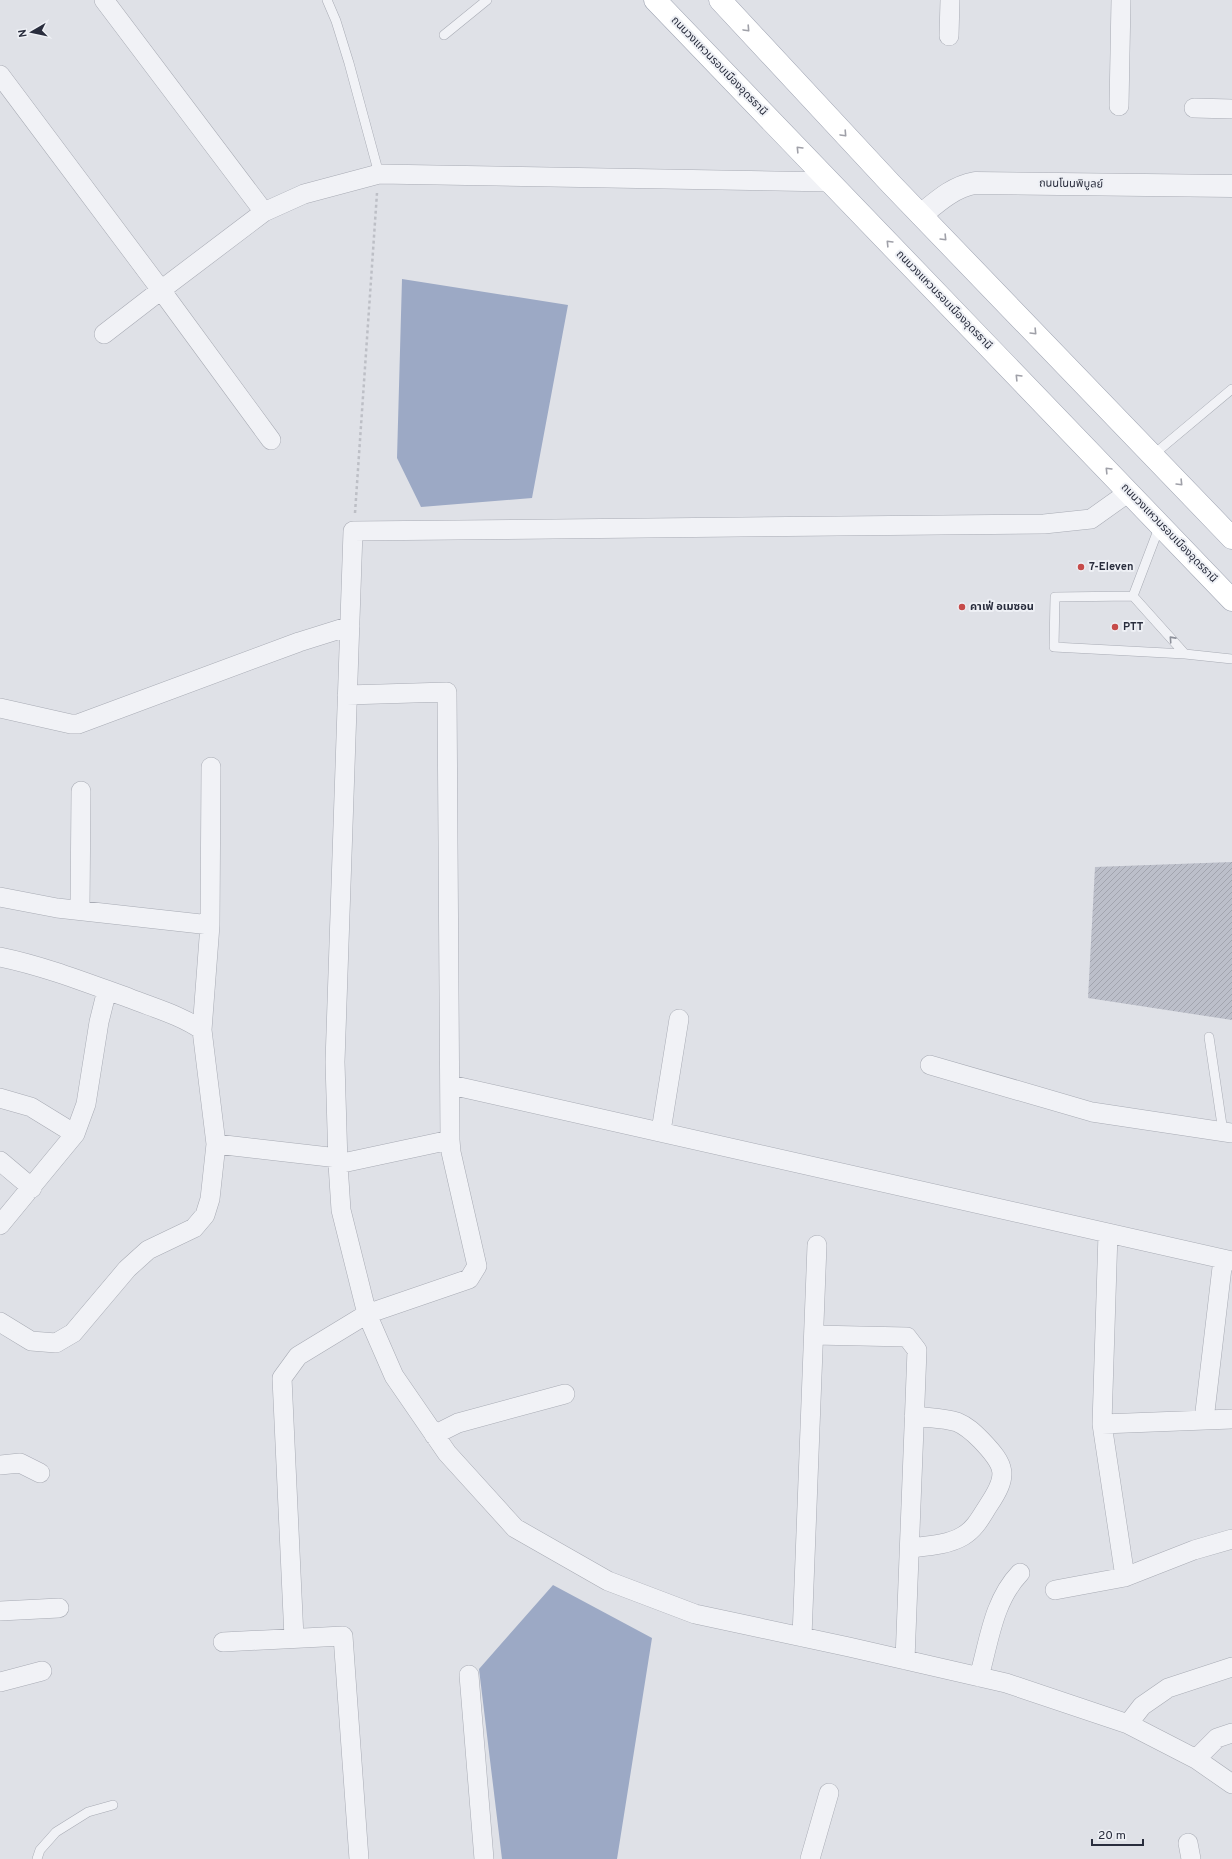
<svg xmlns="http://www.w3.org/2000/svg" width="1232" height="1859" font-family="Overpass,'Noto Sans Thai',sans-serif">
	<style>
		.water { fill: #9ca9c5 }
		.building { fill: url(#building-hatch) }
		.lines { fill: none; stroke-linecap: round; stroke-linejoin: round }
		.service-casing { stroke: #a8abb4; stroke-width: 10 }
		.minor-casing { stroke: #a8abb4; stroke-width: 20 }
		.tertiary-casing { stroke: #a8abb4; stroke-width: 23 }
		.primary-casing { stroke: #9fa4b2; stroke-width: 23 }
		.path { stroke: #bdbfc6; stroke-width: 2.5; stroke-dasharray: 3 3; stroke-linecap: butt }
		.service { stroke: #f1f2f6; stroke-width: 9 }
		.minor { stroke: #f1f2f6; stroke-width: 19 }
		.tertiary { stroke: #f1f2f6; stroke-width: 22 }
		.primary { stroke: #fff; stroke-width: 22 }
		.oneway { stroke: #9fa0a8 }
		.oneway2 { stroke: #8d909a }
		.poi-dot { fill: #c64b4a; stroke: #eef0f5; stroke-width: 1.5 }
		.labels { text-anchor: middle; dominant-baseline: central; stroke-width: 4; stroke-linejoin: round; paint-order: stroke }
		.street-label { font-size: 11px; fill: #292d3d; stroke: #eef0f5 }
		.poi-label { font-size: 11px; font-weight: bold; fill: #292d3d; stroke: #eef0f5; text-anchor: start }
	</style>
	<defs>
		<pattern id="building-hatch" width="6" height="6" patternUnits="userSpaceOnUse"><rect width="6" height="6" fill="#bcbfca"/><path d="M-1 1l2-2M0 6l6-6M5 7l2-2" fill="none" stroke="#a2a4ae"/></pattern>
	</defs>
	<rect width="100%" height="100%" fill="#dfe1e7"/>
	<path class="water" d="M402,279L568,305L532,498L421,507L397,458Z
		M553,1585L652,1638L617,1859H502L479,1669Z"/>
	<path class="building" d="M1232,862V1020L1088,998L1095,867Z"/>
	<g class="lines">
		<g class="service-casing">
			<path id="service" d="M327,0L336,21L349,63L379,174
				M444,35L487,0
				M1153,455L1232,389
				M1160,525L1133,596L1185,654L1232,659
				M1133,596L1055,597L1054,647L1185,654
				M1209,1037L1223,1132
				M37,1859L40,1850L56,1832L88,1812L113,1805"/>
		</g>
		<g class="minor-casing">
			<path id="minor" d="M949,36L950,0
				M0,75L161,290L264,212L104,0
				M1119,106L1121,0
				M1194,108L1232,109
				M264,212L304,194L379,174L831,182
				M104,334L161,290L271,440
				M1129,492L1091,519L1044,524L353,531L335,1062L338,1164L341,1210L367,1314L394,1376L447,1453L515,1528L608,1581L695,1614L849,1647L1006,1683L1128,1724L1196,1759L1232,1784
				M0,708L71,724H78L299,642L350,626
				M0,897L57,908L210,925
				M80,910L81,791
				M0,957C44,966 87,983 129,998C154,1008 180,1015 202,1030
				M930,1065L1092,1112L1232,1133
				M451,1085L1232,1261
				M0,1098L31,1107L75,1134
				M661,1131L679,1019
				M216,1144L338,1158
				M0,1161L32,1188
				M338,1164L450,1140
				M0,1225L75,1134L86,1104L99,1022L107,990
				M1108,1233L1102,1424L1125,1577
				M0,1322L31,1341L56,1343L73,1333L127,1269L148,1250L194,1228L205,1215L210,1199L216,1144L202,1030L210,925L211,767
				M814,1335L907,1337L917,1350L905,1660
				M1204,1420L1223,1259
				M1102,1424L1232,1419
				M434,1435L458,1423L565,1394
				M0,1465L20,1463L40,1473
				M910,1548C927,1546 948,1545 963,1536C975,1529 981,1517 988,1506C1009,1475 1006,1466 981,1440C974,1433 967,1426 957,1422C944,1418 928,1418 914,1416
				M1055,1590L1125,1577L1194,1550L1232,1539
				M0,1611L59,1608
				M802,1637L817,1245
				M294,1638L282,1378L298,1356L367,1314L469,1279L477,1266L451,1152L450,1140L447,692L347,695
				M223,1642L343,1636L359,1859
				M469,1675L484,1859
				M979,1677C989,1642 993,1601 1020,1573
				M0,1682L42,1671
				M1128,1724L1142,1706L1168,1688L1232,1667
				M1196,1759L1217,1738L1232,1733
				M1188,1843L1191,1859
				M810,1859L829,1793"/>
		</g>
		<g class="tertiary-casing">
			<path id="tertiary" d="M921,215C938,201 953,187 975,183L1232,186"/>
		</g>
		<g class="primary-casing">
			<path id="primary" d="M655,0L1232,600
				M720,0L891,184L1232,538"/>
		</g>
		<path class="path" d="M355,513L377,193"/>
		<use href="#service" class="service"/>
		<use href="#minor" class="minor"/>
		<use href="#tertiary" class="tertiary"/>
		<use href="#primary" class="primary"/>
	</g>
	<defs><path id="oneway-chevron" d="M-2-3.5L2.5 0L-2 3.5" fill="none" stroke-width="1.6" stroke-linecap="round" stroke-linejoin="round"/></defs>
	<g class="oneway">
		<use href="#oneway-chevron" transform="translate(747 29) rotate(47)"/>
		<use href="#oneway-chevron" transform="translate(844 134) rotate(47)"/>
		<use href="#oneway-chevron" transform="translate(799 149) rotate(-134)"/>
		<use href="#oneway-chevron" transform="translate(944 238) rotate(46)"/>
		<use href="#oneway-chevron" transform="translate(889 243) rotate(-134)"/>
		<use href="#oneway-chevron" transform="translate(1034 332) rotate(46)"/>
		<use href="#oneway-chevron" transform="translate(1018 377) rotate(-134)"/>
		<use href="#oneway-chevron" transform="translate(1108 470) rotate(-134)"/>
		<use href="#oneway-chevron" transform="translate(1180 483) rotate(46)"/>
	</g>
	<use class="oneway2" href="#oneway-chevron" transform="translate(1172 639) rotate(-132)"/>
	<g class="poi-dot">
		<circle cx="1081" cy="567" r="4"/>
		<circle cx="962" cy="607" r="4"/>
		<circle cx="1115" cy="627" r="4"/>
	</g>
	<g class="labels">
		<g class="street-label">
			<text transform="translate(719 66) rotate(46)">ถนนวงแหวนรอบเมืองอุดรธานี</text>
			<text transform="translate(1071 184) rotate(1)">ถนนโนนพิบูลย์</text>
			<text transform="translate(944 300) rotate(46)">ถนนวงแหวนรอบเมืองอุดรธานี</text>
			<text transform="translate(1169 533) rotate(46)">ถนนวงแหวนรอบเมืองอุดรธานี</text>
		</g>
		<g class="poi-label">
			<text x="1089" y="567">7-Eleven</text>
			<text x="970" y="607">คาเฟ่ อเมซอน</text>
			<text x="1123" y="627">PTT</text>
		</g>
	</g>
	<g transform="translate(32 32) rotate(261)" stroke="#eef0f5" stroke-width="3" paint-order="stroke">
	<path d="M0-3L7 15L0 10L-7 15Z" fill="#292d3d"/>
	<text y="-6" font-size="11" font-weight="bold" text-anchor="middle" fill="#292d3d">N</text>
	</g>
	<path d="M1092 1839v6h51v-6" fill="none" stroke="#292d3d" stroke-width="2"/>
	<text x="1098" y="1839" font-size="12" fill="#292d3d" stroke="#eef0f5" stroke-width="3" paint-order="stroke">20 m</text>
</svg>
